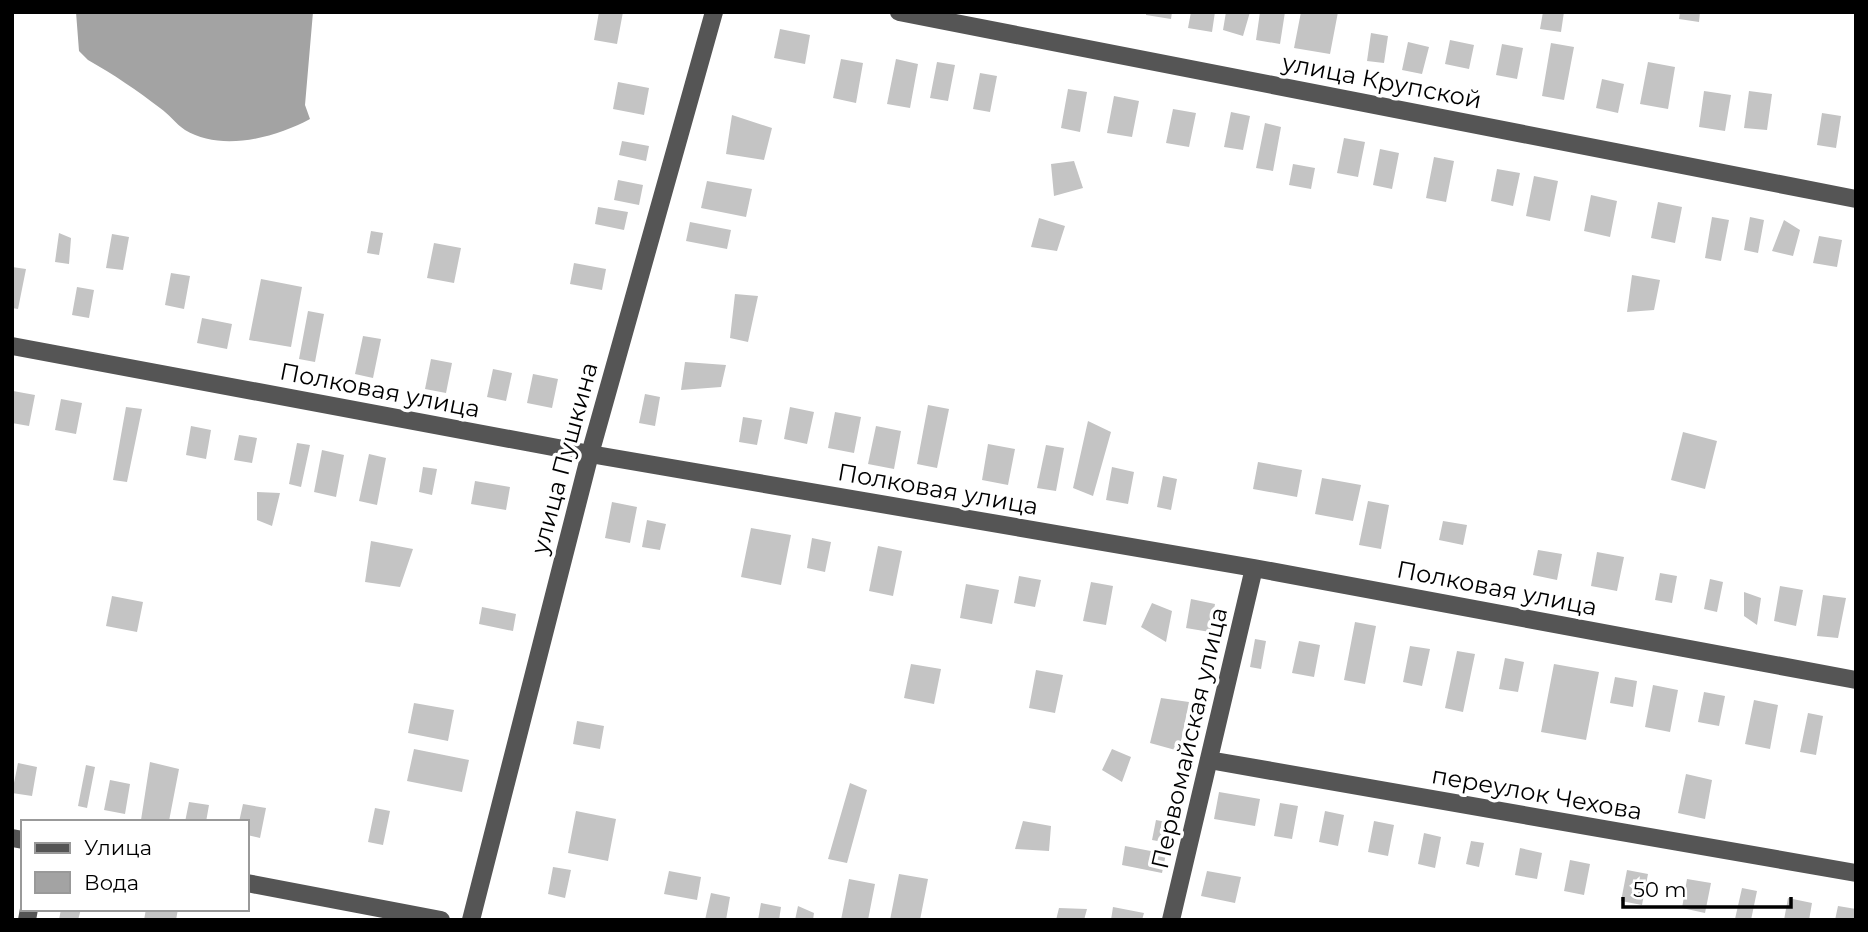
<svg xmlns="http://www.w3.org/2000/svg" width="1868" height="932" font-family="Montserrat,sans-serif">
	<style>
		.water { fill: #a3a3a3 }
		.building { fill: #c4c4c4 }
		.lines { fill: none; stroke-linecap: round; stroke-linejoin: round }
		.minor { stroke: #555; stroke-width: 18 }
		.labels { text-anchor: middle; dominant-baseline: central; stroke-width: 7; stroke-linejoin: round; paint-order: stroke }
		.street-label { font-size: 24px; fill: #000; stroke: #fff }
	</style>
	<rect width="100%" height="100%" fill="#fff"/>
	<path class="water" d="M76,12H313L305,105L310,119C275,138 221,152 185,130C176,124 169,114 160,108C138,91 113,74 88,60L79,51Z"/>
	<path class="building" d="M599,12H623L617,44L594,40Z
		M1146,12H1172L1171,19L1146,15Z
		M1191,12H1215L1212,32L1188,28Z
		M1226,12H1250L1243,36L1223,30Z
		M1260,12H1285L1280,44L1256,40Z
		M1301,12H1338L1330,54L1294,48Z
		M1543,12H1564L1561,32L1540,29Z
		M1680,12H1700L1699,22L1679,19Z
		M780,29L810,35L805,64L774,58Z
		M1371,33L1388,36L1384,63L1367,61Z
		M1450,40L1474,45L1469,69L1445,64Z
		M1408,42L1429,47L1422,74L1402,70Z
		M1551,43L1574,47L1564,100L1542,96Z
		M1502,44L1523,48L1517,79L1496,75Z
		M841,59L863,63L856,103L833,98Z
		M896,59L918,64L910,108L887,104Z
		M937,62L955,65L948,101L930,98Z
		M1648,62L1675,67L1668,109L1640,104Z
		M980,73L997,76L990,112L973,109Z
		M1602,79L1624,84L1618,113L1596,108Z
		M618,82L649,88L644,115L613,109Z
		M1068,89L1087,92L1080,132L1061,128Z
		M1704,91L1731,95L1725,131L1699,127Z
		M1749,91L1772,94L1767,130L1744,128Z
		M1114,96L1139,101L1132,137L1107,133Z
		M1173,109L1196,113L1189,147L1166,143Z
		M1231,112L1250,116L1243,150L1224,147Z
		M1822,113L1841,116L1836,148L1817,145Z
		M732,115L772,128L764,160L726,154Z
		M1265,123L1281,127L1273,171L1256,168Z
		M1344,138L1365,142L1358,177L1337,173Z
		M622,141L649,146L646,161L619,155Z
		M1380,149L1399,153L1392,189L1373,185Z
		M1434,157L1454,161L1446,202L1426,198Z
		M1074,161L1083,188L1054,196L1051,164Z
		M1293,164L1315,168L1311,189L1289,185Z
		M1497,169L1520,173L1513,206L1491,201Z
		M1534,176L1558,181L1550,221L1526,216Z
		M618,180L643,185L639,205L614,200Z
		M707,181L752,189L746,217L701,208Z
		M1591,195L1617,201L1610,237L1584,231Z
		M1658,202L1682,207L1675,243L1651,238Z
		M598,207L628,212L624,230L595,224Z
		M1712,217L1729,220L1721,261L1705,258Z
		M1750,217L1764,220L1758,253L1744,250Z
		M1039,218L1065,226L1057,251L1031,247Z
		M1784,220L1800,230L1793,256L1772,251Z
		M690,222L731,230L727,249L686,241Z
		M371,231L383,233L379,255L367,253Z
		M59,233L71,238L69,264L55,262Z
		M112,234L129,237L123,270L106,268Z
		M1819,236L1842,240L1837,267L1813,263Z
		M434,243L461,248L454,283L427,278Z
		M574,263L606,269L602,290L570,284Z
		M12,267L26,269L18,309L12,308Z
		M171,273L190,276L184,309L165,305Z
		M1632,275L1660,280L1654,310L1627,312Z
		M261,279L302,287L291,347L249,340Z
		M77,287L94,290L89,318L72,315Z
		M735,294L758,296L748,342L730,338Z
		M308,311L324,314L315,362L299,359Z
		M202,318L232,324L227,349L197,343Z
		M363,336L381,339L373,378L355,374Z
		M431,359L452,363L446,393L425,389Z
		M685,362L726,365L721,387L681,390Z
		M493,369L512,373L506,401L487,397Z
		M533,374L558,379L552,408L527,403Z
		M13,391L35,395L29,426L12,423Z
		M645,394L660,397L655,426L639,423Z
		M61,399L82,403L76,434L55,430Z
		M928,405L949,409L937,468L917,464Z
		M126,407L142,409L127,482L113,480Z
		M790,407L814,412L807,444L784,439Z
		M835,412L861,417L854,453L828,448Z
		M743,417L762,420L757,445L739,442Z
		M1088,421L1111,432L1093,496L1073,488Z
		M191,426L211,430L206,459L186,455Z
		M876,426L901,431L894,469L868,464Z
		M1683,432L1717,441L1705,489L1671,480Z
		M239,435L257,438L252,463L234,460Z
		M297,443L310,445L301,487L289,484Z
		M988,444L1015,449L1008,485L982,480Z
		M1046,445L1064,448L1056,491L1037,488Z
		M322,450L344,455L336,497L314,492Z
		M369,454L386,458L377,505L359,501Z
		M1258,462L1302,470L1297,497L1253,489Z
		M423,467L437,469L432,495L419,492Z
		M1112,467L1134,472L1128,504L1106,500Z
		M1163,476L1177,479L1171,510L1157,507Z
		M1322,478L1361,485L1353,521L1315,514Z
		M475,481L510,487L506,510L471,504Z
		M257,492L280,493L272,526L257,520Z
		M1368,501L1389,505L1381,549L1359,545Z
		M612,502L637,507L630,543L605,538Z
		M647,520L666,524L660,550L642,547Z
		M1443,521L1467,525L1463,545L1439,540Z
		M751,528L791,535L781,585L741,577Z
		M812,538L831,542L825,572L807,568Z
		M371,541L413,549L400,587L365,582Z
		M878,546L902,551L893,596L869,591Z
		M1538,550L1562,554L1557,580L1533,575Z
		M1597,552L1624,557L1617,591L1591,586Z
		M1660,573L1677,576L1672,603L1655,600Z
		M1019,576L1041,580L1035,607L1014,603Z
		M1710,579L1723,582L1717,612L1704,609Z
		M1091,582L1113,586L1106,625L1083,621Z
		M966,584L999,590L992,624L960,618Z
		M1780,586L1803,590L1796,626L1774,621Z
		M1744,592L1761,598L1757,625L1744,616Z
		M1823,595L1846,598L1838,638L1817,636Z
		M112,596L143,602L137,632L106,626Z
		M1191,599L1215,604L1210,632L1186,628Z
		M1152,603L1172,611L1166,642L1141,627Z
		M482,607L516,614L513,631L479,624Z
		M1355,622L1376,626L1365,684L1344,680Z
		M1255,639L1266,641L1261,669L1250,667Z
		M1299,641L1320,645L1314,677L1292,673Z
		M1410,646L1430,649L1422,686L1403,682Z
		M1457,651L1475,654L1463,712L1445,708Z
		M1505,658L1524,662L1518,692L1499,689Z
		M911,664L941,669L934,704L904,698Z
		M1554,664L1599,672L1586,740L1541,732Z
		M1036,670L1063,675L1055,713L1029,708Z
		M1615,677L1637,681L1633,707L1610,703Z
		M1653,685L1678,690L1670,732L1645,727Z
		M1704,692L1725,696L1719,726L1698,722Z
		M1161,698L1189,702L1179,751L1150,743Z
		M1754,700L1778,705L1770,749L1745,744Z
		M414,703L454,710L448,741L408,733Z
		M1808,713L1823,716L1816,755L1800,752Z
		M577,721L604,726L600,749L573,744Z
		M414,749L469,760L462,792L407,781Z
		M1112,749L1131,757L1122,782L1102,770Z
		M150,762L179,769L169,821L141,820Z
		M18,763L37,767L32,796L12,793Z
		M86,765L95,767L87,808L78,806Z
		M1686,774L1712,780L1705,819L1678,813Z
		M110,780L130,784L125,814L104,810Z
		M850,783L867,790L847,863L828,859Z
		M1219,792L1260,799L1255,826L1214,819Z
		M189,802L209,805L206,822H185Z
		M1280,803L1298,806L1292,839L1274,836Z
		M243,804L266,808L260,838L247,835V822H239Z
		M375,808L390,811L383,845L368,842Z
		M576,811L616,819L608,861L568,853Z
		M1325,811L1344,815L1338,846L1319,842Z
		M1156,820L1166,822L1163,842L1152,840Z
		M1023,821L1051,826L1049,851L1015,849Z
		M1374,821L1394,825L1388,856L1368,852Z
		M1424,833L1441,837L1435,868L1418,864Z
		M1471,841L1484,843L1479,867L1466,864Z
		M1125,846L1166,854L1162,873L1122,865Z
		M1520,848L1542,853L1537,879L1515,875Z
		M1570,860L1590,864L1584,895L1564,891Z
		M553,867L571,870L565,898L548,894Z
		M1627,870L1648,874L1642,905L1621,901Z
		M669,871L701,877L697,900L664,894Z
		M1207,871L1241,877L1235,903L1201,896Z
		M899,874L928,879L920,920H890Z
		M849,879L875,884L868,920H841Z
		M1687,879L1711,883L1705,913L1682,908Z
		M1742,888L1757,891L1751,920L1735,919Z
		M711,893L730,897L726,920H705Z
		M1788,898L1812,903L1809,920H1784Z
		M761,903L781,907L779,920H758Z
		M798,906L814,913L813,920H795Z
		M1838,906L1856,909L1854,920H1835Z
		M1113,907L1144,913L1142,920H1111Z
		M1059,908L1087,909L1084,920H1056Z
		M61,909H81L78,920H59Z
		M146,909H178L176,920H144Z"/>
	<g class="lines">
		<path class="minor" d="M899,12L1856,199
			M12,346L590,454L1254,568L1856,680
			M1209,760L1856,873
			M12,838L23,840
			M247,883L441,920
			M27,920L29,909
			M471,920L590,454L714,12
			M1171,920L1254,568"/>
	</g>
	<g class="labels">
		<g class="street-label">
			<text transform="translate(1382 81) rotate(11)">улица Крупской</text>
			<text transform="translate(380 390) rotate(11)">Полковая улица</text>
			<text transform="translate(564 458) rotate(-75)">улица Пушкина</text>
			<text transform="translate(938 489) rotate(10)">Полковая улица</text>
			<text transform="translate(1497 588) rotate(11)">Полковая улица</text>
			<text transform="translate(1189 738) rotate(-77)">Первомайская улица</text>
			<text transform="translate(1537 793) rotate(10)">переулок Чехова</text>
		</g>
	</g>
	<rect width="1868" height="932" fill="none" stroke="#000000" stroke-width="28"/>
	<rect x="21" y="820" width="228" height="91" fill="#ffffff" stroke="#999999" stroke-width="2"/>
	<rect x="35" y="843" width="35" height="10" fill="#555555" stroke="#999999" stroke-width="2"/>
	<text x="84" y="855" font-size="21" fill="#000000">Улица</text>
	<rect x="35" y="872" width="35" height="21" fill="#a3a3a3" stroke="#999999" stroke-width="2"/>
	<text x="84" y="890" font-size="21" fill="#000000">Вода</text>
	<path d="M1623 897v10h168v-10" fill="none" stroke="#000000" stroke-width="3.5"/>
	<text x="1633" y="897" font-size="21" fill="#000000" stroke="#ffffff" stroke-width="5" paint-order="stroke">50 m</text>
</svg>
